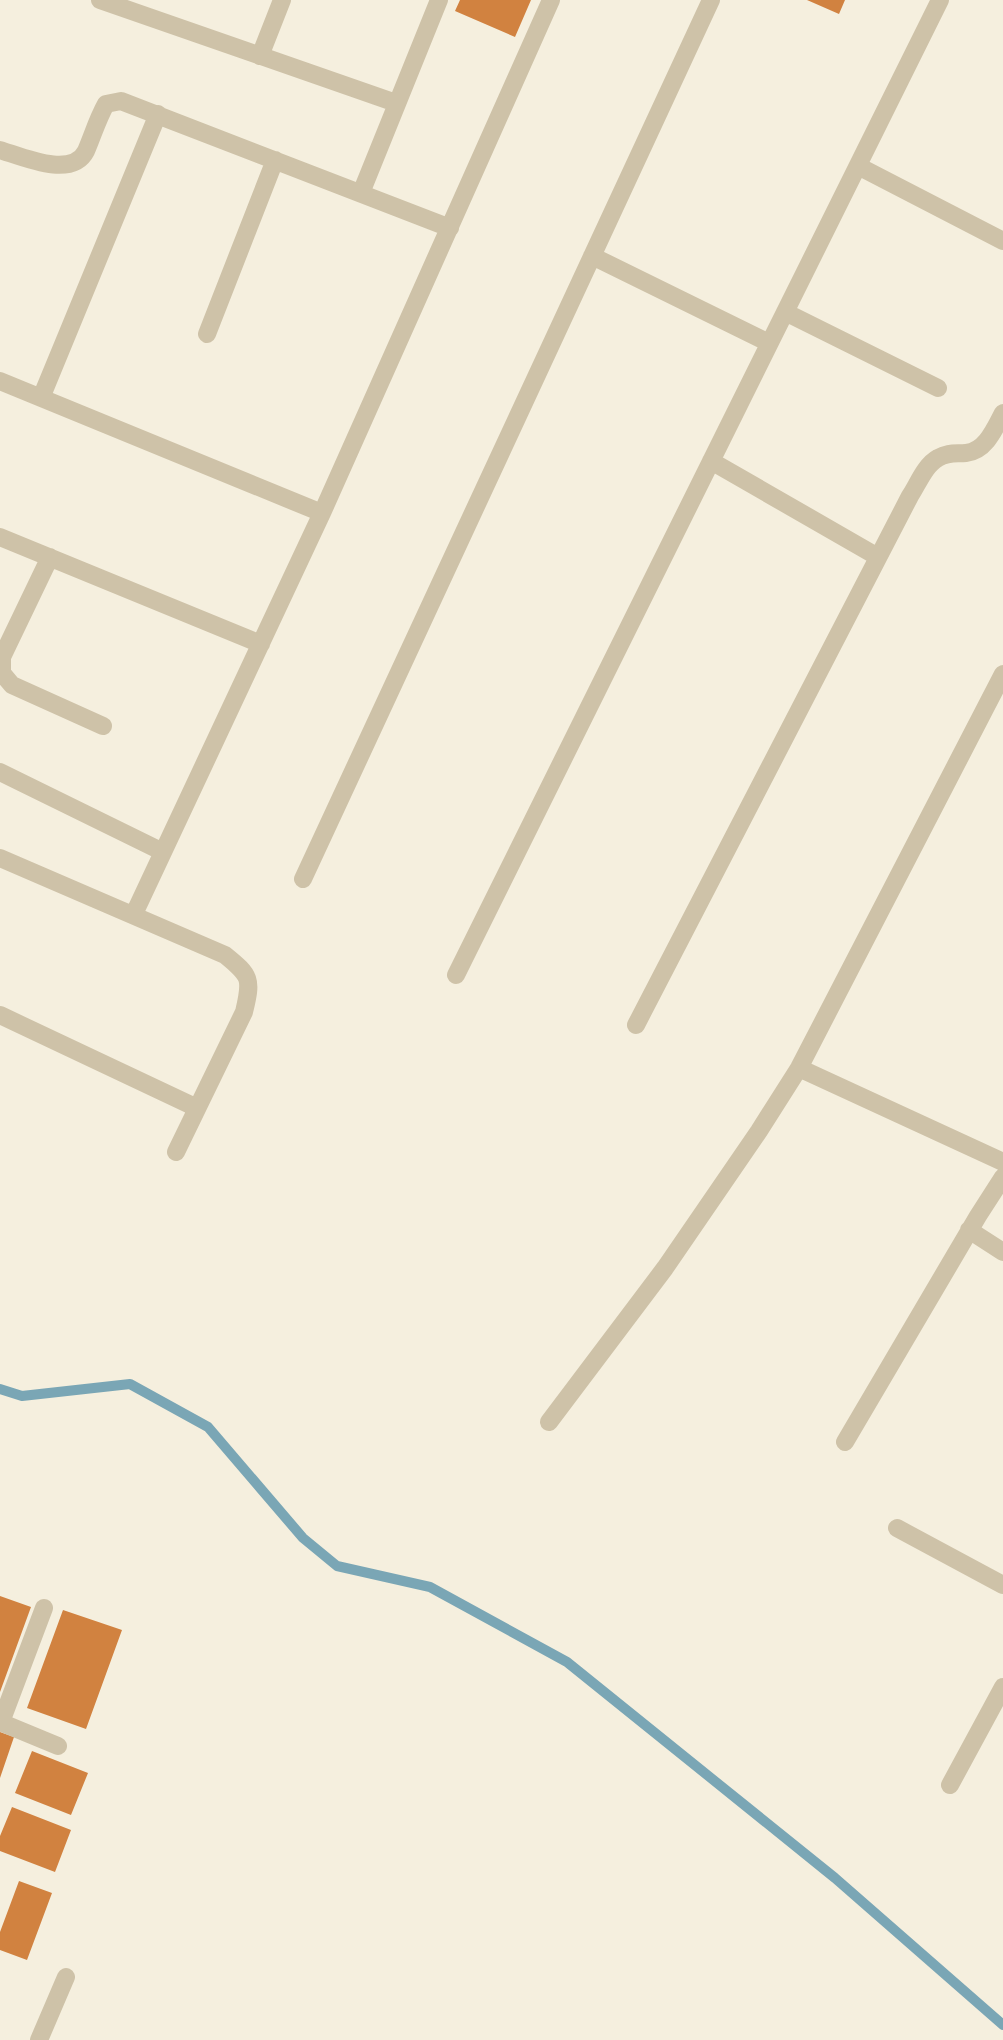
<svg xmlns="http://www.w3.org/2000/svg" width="1003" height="2040" font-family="'Nunito Sans',sans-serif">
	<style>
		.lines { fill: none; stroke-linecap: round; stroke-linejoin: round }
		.stream { stroke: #7aa6b5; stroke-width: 10 }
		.building { fill: #d18240 }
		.minor { stroke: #cec2a8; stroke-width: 18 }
	</style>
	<rect width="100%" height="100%" fill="#f5efde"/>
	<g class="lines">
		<path class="stream" d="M0,1389L22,1396L130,1384L208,1427L303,1538L337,1566L430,1587L567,1662L835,1878L1003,2025"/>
	</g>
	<path class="building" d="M460,0H531L515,37L455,11Z
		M807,0H845L839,14Z
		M0,1596L31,1607L0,1692Z
		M63,1610L122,1630L86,1729L27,1708Z
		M0,1732L14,1737L0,1778Z
		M32,1751L88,1773L71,1815L15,1793Z
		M12,1807L71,1830L55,1872L0,1851V1836Z
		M19,1881L52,1893L27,1960L0,1950V1932Z"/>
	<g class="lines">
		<path class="minor" d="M100,0L396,103
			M260,56L282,0
			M0,150C23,157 72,179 86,151C93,135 97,120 106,104L121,101L450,228
			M858,166L1003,241
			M361,193L439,0
			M592,256L769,343
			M785,312L938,388
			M207,334L275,160
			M0,381L322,513
			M41,398L158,114
			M711,461L878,557
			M0,537L261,644
			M50,557L2,657V673L12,685L103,726
			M0,772L163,852
			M0,858L225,955C251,976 252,979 244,1012L176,1152
			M303,879L711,0
			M134,914L322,513L551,0
			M456,975L940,0
			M0,1015L197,1108
			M636,1025L910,496C918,484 925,465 938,458C948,452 956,454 966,453C986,451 995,428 1003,413
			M799,1068L1003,1162
			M969,1230L1003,1252
			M549,1422L665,1268L759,1131L799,1068L1003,674
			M845,1442L978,1216L1003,1177
			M897,1528L1003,1585
			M0,1722L58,1746
			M1,1722L44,1608
			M950,1785L1003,1687
			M39,2040L66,1977"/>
	</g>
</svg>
